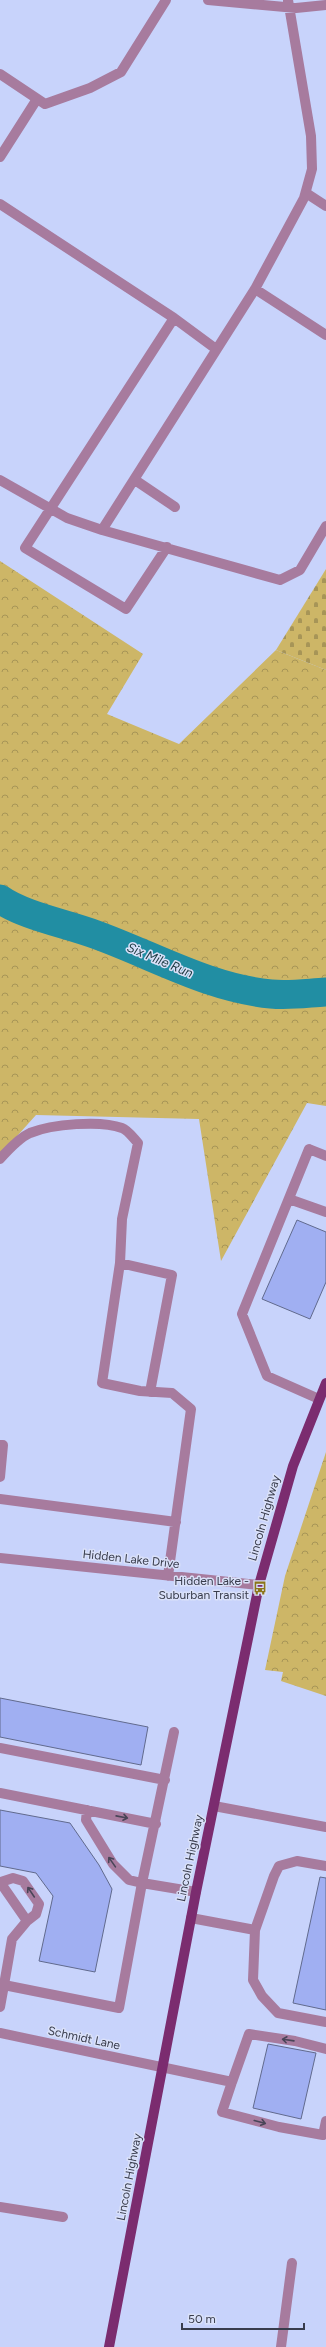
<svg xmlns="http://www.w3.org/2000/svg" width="326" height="2347" font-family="Figtree,sans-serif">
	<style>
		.forest { fill: url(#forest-crowns) }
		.cemetery { fill: url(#cemetery-stones) }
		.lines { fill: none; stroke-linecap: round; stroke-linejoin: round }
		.river { stroke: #218ea3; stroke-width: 29 }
		.building { fill: #a0aff2; stroke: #616a8d }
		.minor { stroke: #a77b9e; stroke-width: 10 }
		.major { stroke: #7b2c6f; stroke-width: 10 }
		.oneway { stroke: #494558 }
		.labels { text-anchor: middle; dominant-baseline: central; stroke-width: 3; stroke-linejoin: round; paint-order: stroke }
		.street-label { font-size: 12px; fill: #383c4c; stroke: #dae1f9 }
		.poi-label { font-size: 12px; fill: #383c4c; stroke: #dae1f9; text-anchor: end }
		.water-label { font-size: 13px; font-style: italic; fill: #1c3a41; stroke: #dae1f9 }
	</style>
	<defs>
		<pattern id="forest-crowns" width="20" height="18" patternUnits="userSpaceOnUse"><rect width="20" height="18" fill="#cdb667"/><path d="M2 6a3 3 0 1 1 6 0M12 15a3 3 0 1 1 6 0" fill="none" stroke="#a79557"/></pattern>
		<pattern id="cemetery-stones" width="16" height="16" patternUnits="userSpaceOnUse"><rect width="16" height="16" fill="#cdb667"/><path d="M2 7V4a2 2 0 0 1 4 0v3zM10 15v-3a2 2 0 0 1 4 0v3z" fill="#a79557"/></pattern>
	</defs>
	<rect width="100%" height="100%" fill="#c8d3fb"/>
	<path class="forest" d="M0,561L143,654L107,714L179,744L276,650L326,670V1106L307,1103L221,1261L199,1119L36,1115L0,1155Z
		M326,1452V1696L281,1681L283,1672L265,1670L285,1576Z"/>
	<path class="cemetery" d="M326,569V670L276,650Z"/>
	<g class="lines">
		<path class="river" d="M0,899C22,915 67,924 94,934C153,955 208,988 271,994C289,996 308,993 326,992"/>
	</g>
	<path class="building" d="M297,1220L326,1232V1282L310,1319L262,1299Z
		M0,1698L148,1727L141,1765L0,1737Z
		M0,1810L70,1823L99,1865L112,1889L95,1972L39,1961L53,1896L36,1873L0,1866Z
		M320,1877L326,1878V2010L293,2003Z
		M268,2044L316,2053L301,2119L253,2108Z"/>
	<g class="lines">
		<path class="minor" d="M208,0L296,8L326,5
			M0,74L45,104L90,88L121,72L166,0
			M0,157L37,99
			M306,193L326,206
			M0,204L174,318L216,349
			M255,289L326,335
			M0,480L67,518L102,530L255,289L304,198L312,169L311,136L288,0
			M135,480L175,507
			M102,530L280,580L300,570L326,526
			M167,547L126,609L25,548L174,318
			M0,1159C8,1150 19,1138 30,1133C52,1124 101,1120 122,1128C128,1130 134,1139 138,1143L122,1219L120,1263L102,1383L140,1391L172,1393L191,1409L168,1576
			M289,1199L326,1212
			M120,1263L172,1275L150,1392
			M319,1399L267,1376L242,1314L309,1149L326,1156
			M0,1445H3L0,1477
			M0,1499L176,1522
			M0,1558L259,1585
			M0,1748L165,1780
			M0,1793L156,1824
			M214,1806L326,1827
			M87,1810L86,1820L113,1864L129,1880L142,1883L174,1732
			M326,1866L297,1861L279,1866L274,1876L255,1930L253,1980L262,1996L278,2013L326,2022
			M0,1882L27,1921L12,1939L4,1985
			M1,1882L13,1878L23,1881L39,1904L36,1914L27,1921
			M191,1918L255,1930
			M0,2007L4,1985L119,2008L142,1883L196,1892
			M0,2033L232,2082L249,2034L295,2041L326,2049
			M232,2082L222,2112L279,2127L323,2135L326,2121
			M0,2207L63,2217
			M281,2347L292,2263"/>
		<path class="major" d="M109,2347L196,1892L259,1585L293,1466L326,1383"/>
	</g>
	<defs><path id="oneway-shaft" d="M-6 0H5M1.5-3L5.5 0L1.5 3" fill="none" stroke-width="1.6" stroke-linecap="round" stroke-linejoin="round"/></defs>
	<g class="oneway">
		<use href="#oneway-shaft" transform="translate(122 1817) rotate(11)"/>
		<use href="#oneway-shaft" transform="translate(112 1862) rotate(-125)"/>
		<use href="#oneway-shaft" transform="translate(31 1892) rotate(-124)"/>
		<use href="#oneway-shaft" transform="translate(288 2040) rotate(-172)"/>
		<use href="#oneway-shaft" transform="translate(260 2122) rotate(15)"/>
	</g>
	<defs>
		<g id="bus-bare" transform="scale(1.08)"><path d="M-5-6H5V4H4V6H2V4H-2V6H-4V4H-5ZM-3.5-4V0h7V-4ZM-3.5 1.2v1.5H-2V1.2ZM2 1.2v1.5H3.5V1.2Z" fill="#8c751a" stroke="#dae1f9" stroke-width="2.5" paint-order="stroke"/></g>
	</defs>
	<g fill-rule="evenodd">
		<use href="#bus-bare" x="260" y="1588"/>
	</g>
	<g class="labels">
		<g class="street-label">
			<text transform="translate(264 1518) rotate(-74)">Lincoln Highway</text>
			<text transform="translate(131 1559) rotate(6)">Hidden Lake Drive</text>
			<text transform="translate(190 1858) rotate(-78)">Lincoln Highway</text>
			<text transform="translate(84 2038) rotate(12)">Schmidt Lane</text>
			<text transform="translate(129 2177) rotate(-79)">Lincoln Highway</text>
		</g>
		<g class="poi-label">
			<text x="249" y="1581">Hidden Lake -<tspan x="249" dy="14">Suburban Transit</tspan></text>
		</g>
		<g class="water-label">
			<text transform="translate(160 960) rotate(23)">Six Mile Run</text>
		</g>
	</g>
	<path d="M182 2323v6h122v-6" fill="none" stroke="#383c4c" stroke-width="2"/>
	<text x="188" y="2323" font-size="12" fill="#383c4c" stroke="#dae1f9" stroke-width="3" paint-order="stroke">50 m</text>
</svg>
